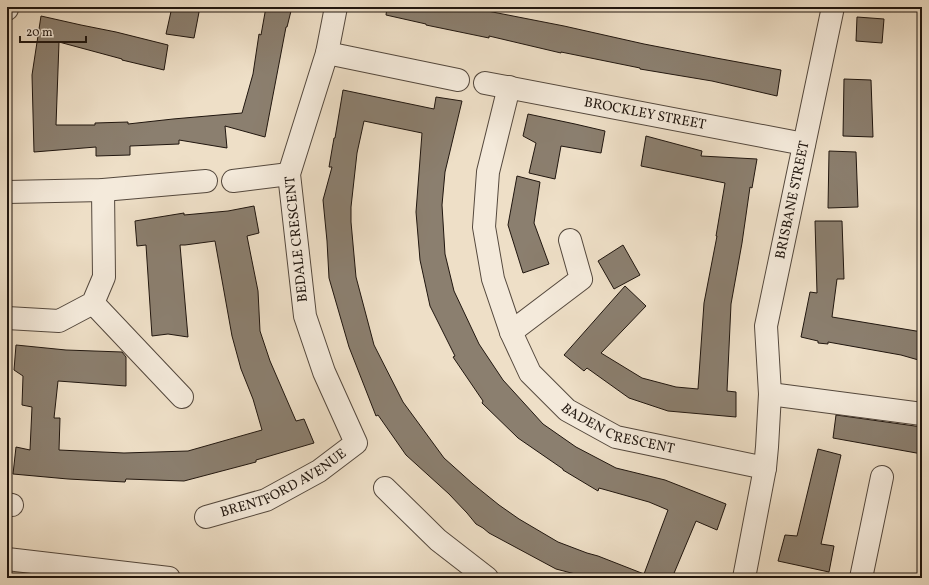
<svg xmlns="http://www.w3.org/2000/svg" width="929" height="585" font-family="Vollkorn,serif">
	<style>
		.building { fill: #8b7f6f; stroke: #20160f; fill-rule: evenodd }
		.lines { fill: none; stroke-linecap: round; stroke-linejoin: round }
		.minor-casing { stroke: #54483d; stroke-width: 24 }
		.minor { stroke: #f4eadb; stroke-width: 22 }
		.labels { text-anchor: middle; dominant-baseline: central; stroke-width: 3; stroke-linejoin: round; paint-order: stroke }
		.street-label { font-size: 14px; fill: #20160f; stroke: #f4eadb }
	</style>
	<rect width="100%" height="100%" fill="#eedfc7"/>
	<filter id="stains"><feTurbulence type="fractalNoise" baseFrequency=".005" numOctaves="4"/><feColorMatrix values="0 0 0 0 .2 0 0 0 0 .09 0 0 0 0 .02 0 0 0 .5 -.17"/></filter>
	<radialGradient id="worn" r=".72"><stop offset=".6" stop-color="#630" stop-opacity="0"/><stop offset="1" stop-color="#630" stop-opacity=".3"/></radialGradient>
	<path class="building" d="M172,7H200L194,38L166,34Z
		M266,7H292L287,27H286L265,137L225,126L227,148L179,140V144L130,146V155L96,156V147L34,152L32,75L41,16L81,25L116,32L168,45L164,70L122,60V59L59,42L56,125H95V123L128,122V124L173,119L242,113L253,74L259,34L261,35Z
		M387,7H467L564,26L644,44L716,58L781,70L777,96L712,81L640,69V68L561,52V53L489,36V38L426,25V24L386,15Z
		M857,17L884,19L882,43L856,41Z
		M844,79L871,80L873,137L843,136Z
		M343,90L434,109L436,97L462,101L445,172L442,205L445,254L454,291L479,344L503,380L543,424L576,447L616,468L665,480L726,504L717,530L696,521L672,578H577L579,575L556,569L489,533L483,528L476,524L467,513L449,494L406,455L378,415L376,416L349,347L329,278L327,241L323,200L332,167H329L334,138H335ZM364,121L422,133L416,212L420,260L430,306L455,356L453,357L483,401L482,403L518,438L563,469V470L598,491L599,488L649,502L668,510L644,574L598,556L587,553L558,542L519,519L499,505L473,484L444,458L403,402L374,345L356,277L351,222V207L357,153Z
		M528,114L575,124L605,131L601,153L561,146L555,179L529,173L536,143L523,136Z
		M646,136L702,151L701,156L757,159L752,188L750,187L742,243L731,304L727,391L736,392V417L668,411L629,398L587,368L584,371L564,355L625,286L646,306L601,353L642,378L676,387L698,389L704,303L717,236H716L725,183L641,166Z
		M829,151L856,152L858,207L828,208Z
		M517,176L540,182L534,223L549,264L523,273L508,225Z
		M254,206L259,233L247,236L258,291L260,331L270,361L296,421L304,419L314,443L256,460V462L184,481L126,479L125,482L68,479L13,474L16,447L30,450L32,407L22,405L23,376L14,370L16,345L66,350L122,352L126,357V386L58,381L54,418H60L59,450L124,453L188,451L262,430L253,399L241,369L232,336L215,241L185,245H180L188,337L168,334L152,336L146,245L137,246L135,221L184,213V215L228,211Z
		M815,221H842L844,279H837L832,317L922,332V361L901,355L828,342V344L818,343V341L801,337L810,292L817,293Z
		M623,245L640,275L614,289L598,261Z
		M836,415L922,427V454L833,438Z
		M818,449L841,455L821,544L834,546L829,572L778,561L785,535L797,536Z"/>
	<g class="lines">
		<g class="minor-casing">
			<g id="minor">
				<path d="M7,9V7"/>
				<path d="M327,53L458,80"/>
				<path id="s1" d="M485,83L804,144"/>
				<path id="s2" d="M509,87L488,172L484,227L493,279L511,332L530,373L567,410L616,437L765,468"/>
				<path d="M233,181L289,174"/>
				<path d="M7,192L103,190L206,181"/>
				<path d="M93,303L182,397"/>
				<path d="M7,318L59,321L93,303L104,277L103,190"/>
				<path d="M511,332L581,279L570,240"/>
				<path d="M770,394L922,414"/>
				<path d="M385,488L438,540L487,578"/>
				<path d="M7,504L12,505"/>
				<path id="s3" d="M206,517L266,500L319,471L356,443L324,372L305,316L289,174L327,53L336,7"/>
				<path d="M7,559L169,578"/>
				<path id="s4" d="M744,578L765,468L767,447L770,394L766,326L833,7"/>
				<path d="M861,578L882,477"/>
			</g>
		</g>
		<use href="#minor" class="minor"/>
	</g>
	<g class="labels">
		<g class="street-label">
			<text stroke="none"><textPath href="#s1" startOffset="163">BROCKLEY STREET</textPath></text>
			<text stroke="none"><textPath href="#s4" startOffset="383">BRISBANE STREET</textPath></text>
			<text transform="translate(297 239) rotate(-96)">BEDALE CRESCENT</text>
			<text stroke="none"><textPath href="#s2" startOffset="404">BADEN CRESCENT</textPath></text>
			<text stroke="none"><textPath href="#s3" startOffset="85">BRENTFORD AVENUE</textPath></text>
		</g>
	</g>
	<rect width="929" height="585" fill="none" stroke="#eedfc7" stroke-width="24"/>
	<rect x="8" y="8" width="913" height="569" fill="none" stroke="#20160f" stroke-width="2"/>
	<rect x="12" y="12" width="905" height="561" fill="none" stroke="#20160f"/>
	<path d="M20 36v6h66v-6" fill="none" stroke="#20160f" stroke-width="2"/>
	<text x="26" y="36" font-size="12" fill="#20160f" stroke="#f4eadb" stroke-width="3" paint-order="stroke">20 m</text>
	<rect width="100%" height="100%" filter="url(#stains)"/>
	<rect width="100%" height="100%" fill="url(#worn)"/>
</svg>
